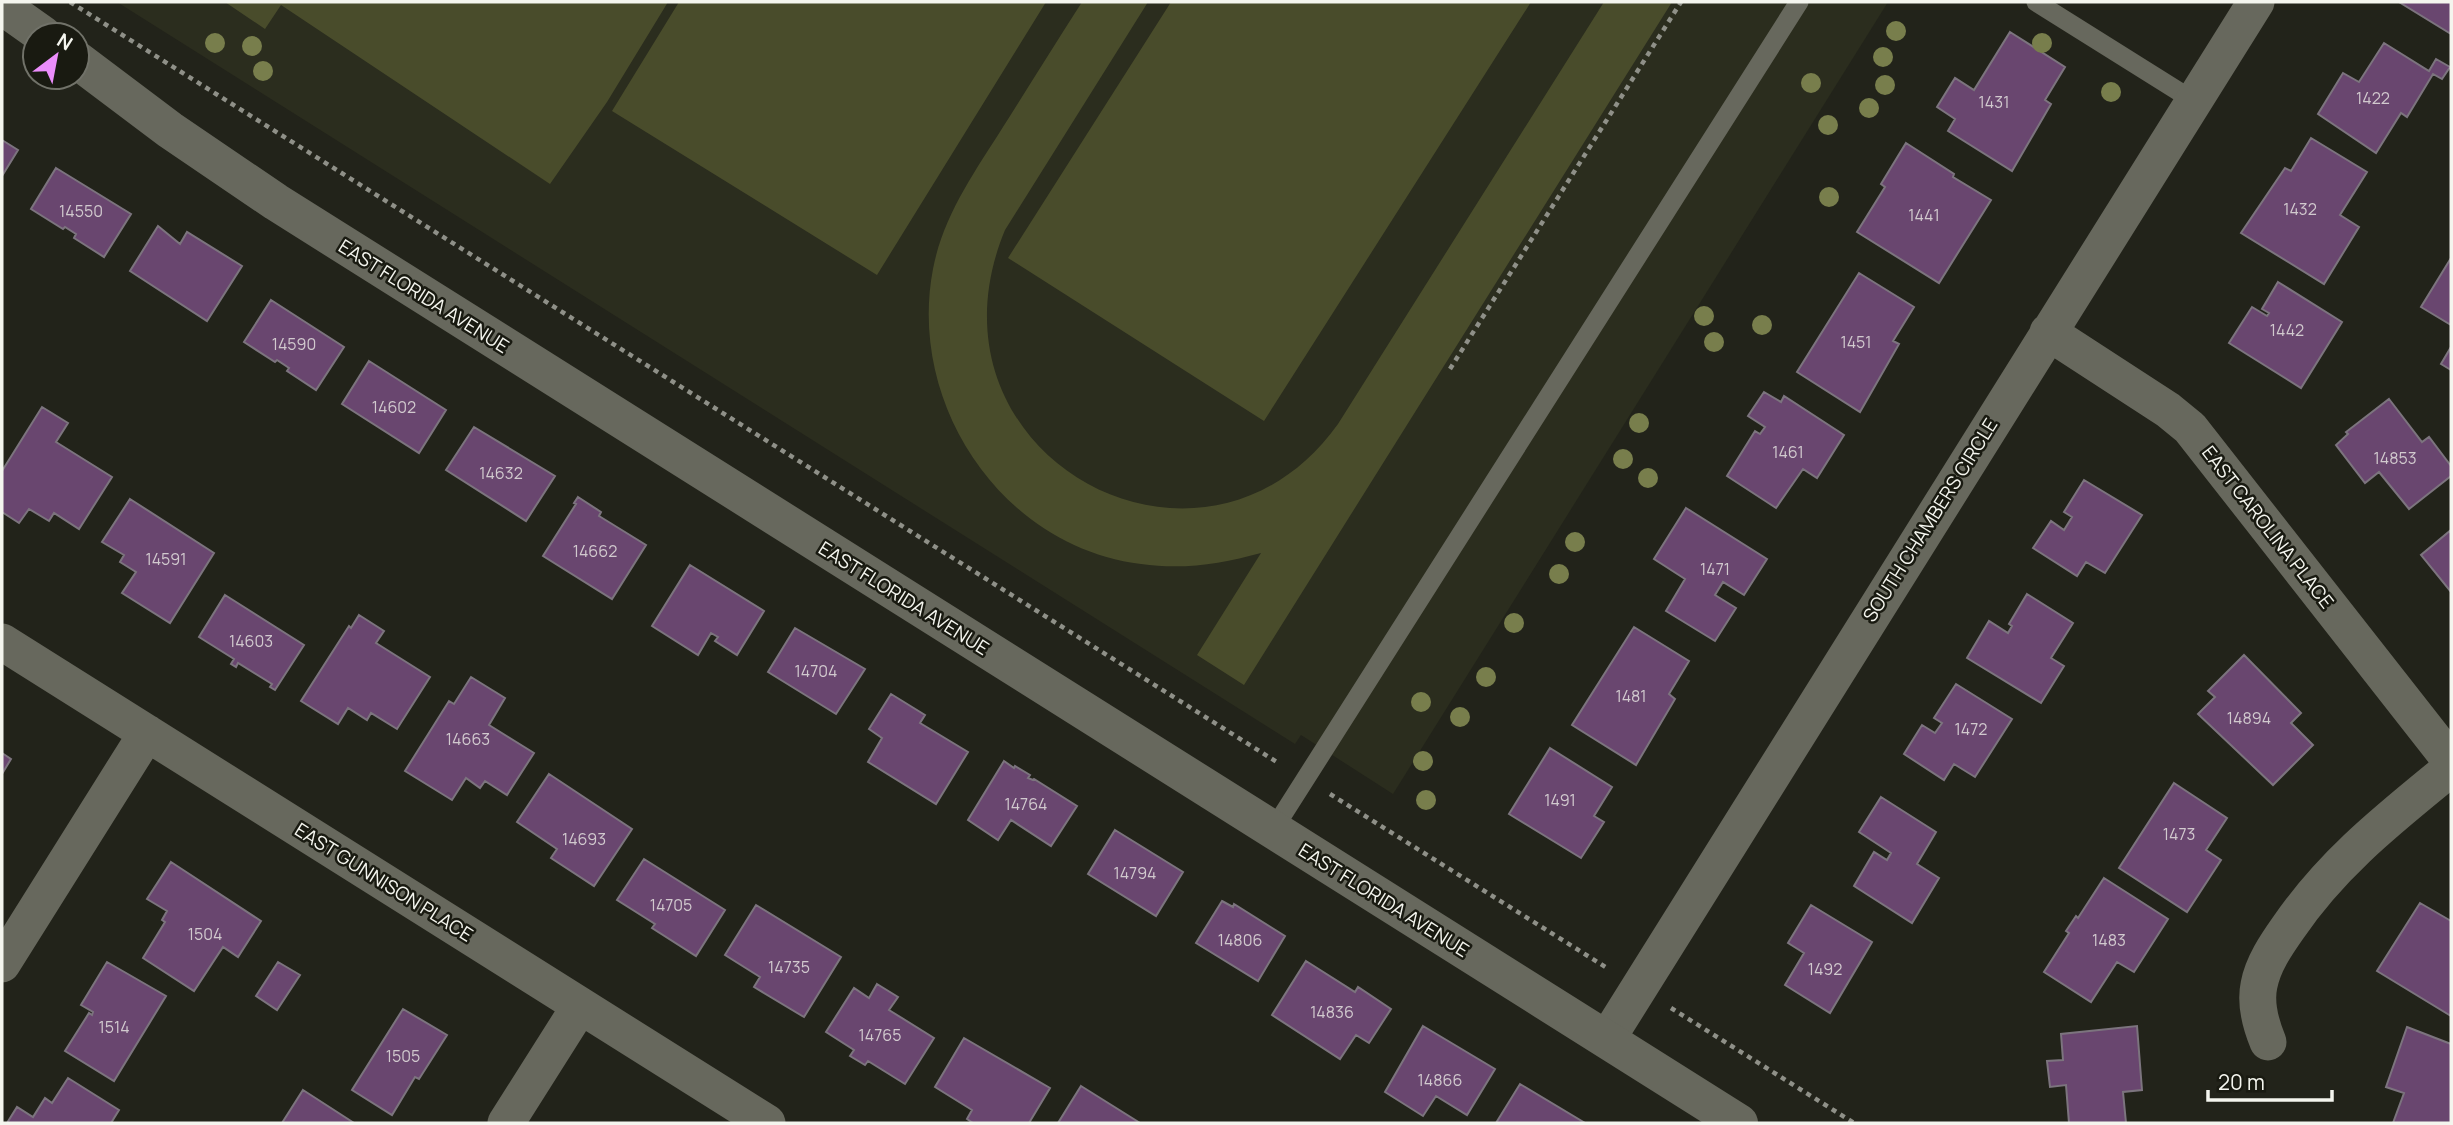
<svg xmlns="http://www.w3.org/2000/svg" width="2453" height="1125" font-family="Manrope,sans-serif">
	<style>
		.built { fill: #2b2d1e }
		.green { fill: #494c2b }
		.building { fill: #69466f; stroke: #7c747e; stroke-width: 2 }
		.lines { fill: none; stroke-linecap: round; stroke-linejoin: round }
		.path { stroke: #8f9088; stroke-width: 4.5; stroke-dasharray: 5 5; stroke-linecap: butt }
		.service { stroke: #67685d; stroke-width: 19 }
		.minor { stroke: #67685d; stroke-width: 37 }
		.tertiary { stroke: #67685d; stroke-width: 38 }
		.tree { fill: #787e4c }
		.labels { text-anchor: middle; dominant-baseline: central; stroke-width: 5; stroke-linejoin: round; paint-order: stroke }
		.number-label { font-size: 16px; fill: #d1c9ce }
		.street-label { font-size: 19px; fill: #f4f5ee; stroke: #191a11 }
	</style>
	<rect width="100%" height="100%" fill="#22231a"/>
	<path class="built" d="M117,2H1888L1393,794L1301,735L1295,744Z"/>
	<path class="green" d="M225,2H668L607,102L550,184L281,5L265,29Z
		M679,2H1046L877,275L612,111Z
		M1082,2H1148L1005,230C912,455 1202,614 1338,424L1604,2H1672L1244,685L1197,655L1261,553C1221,564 1183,570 1141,564C1002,547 907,404 933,269C943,216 974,173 1003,127C1029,86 1055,44 1082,2Z
		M1171,2H1531L1264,421L1008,258Z"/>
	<path class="building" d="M2399,2H2451V34Z
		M2010,32L2065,67L2045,100L2051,104L2012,171L1948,131L1955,119L1937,107L1955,78L1974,90Z
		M2384,43L2429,71L2436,59L2450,67L2442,79L2433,74L2407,117L2401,113L2376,153L2318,114L2343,73L2359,82Z
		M2311,138L2367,172L2340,215L2359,227L2324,284L2241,233L2285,168L2291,171Z
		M2,140L18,150L2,176Z
		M1906,143L1954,174L1953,177L1991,200L1939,283L1857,232L1885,187L1881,184Z
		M56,168L131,214L104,257L74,238L76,234L65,227L63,229L31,209Z
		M158,226L180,244L187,232L242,266L207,321L130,271Z
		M2451,258V325L2421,307Z
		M1859,273L1914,307L1893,341L1899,344L1860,412L1797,372Z
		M2278,282L2342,322L2301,388L2229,343L2252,307L2267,316L2269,313L2262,309Z
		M271,300L344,347L316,390L287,371L289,368L277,360L275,362L244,342Z
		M2451,347V370L2441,364Z
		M369,361L446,410L419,453L342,404Z
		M1764,392L1781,402L1784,396L1844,435L1817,478L1803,469L1776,508L1727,476L1755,431L1760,434L1765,427L1748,416Z
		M2389,399L2422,442L2429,437L2451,466V476L2409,509L2379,472L2365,483L2336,445L2348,434L2346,432Z
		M42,407L68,423L56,442L112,477L79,529L54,513L49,521L29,509L19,523L2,512V471Z
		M474,427L555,476L526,521L446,470Z
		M2084,480L2142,515L2105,573L2086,562L2077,576L2033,548L2051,521L2064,530L2072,517L2064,512Z
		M578,497L601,512L599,516L646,545L612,599L543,556L576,504L574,503Z
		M130,499L214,553L170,623L122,593L136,572L120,562L124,555L102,542Z
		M1686,508L1767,559L1744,595L1723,582L1715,595L1736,608L1715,641L1666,611L1685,579L1654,559Z
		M2451,530V592L2421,555Z
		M690,565L764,611L737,655L715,641L718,637L711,633L698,655L652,626Z
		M2027,594L2073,623L2051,658L2064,666L2041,703L1967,658L1989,621L2008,633L2012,626L2009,624Z
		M225,595L304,645L275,690L270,687L272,684L238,663L236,667L231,664L234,659L199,637Z
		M359,615L384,631L376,643L430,677L397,729L371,713L367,720L348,708L338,724L301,701L349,626L351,628Z
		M1634,627L1689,661L1669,694L1675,699L1636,765L1572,725Z
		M795,628L865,669L836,714L768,672Z
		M2244,655L2301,713L2291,723L2313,745L2273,785L2198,714L2215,697L2208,691Z
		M471,677L505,698L489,725L534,753L507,795L485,781L480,788L466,778L452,800L405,771L449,701L454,704Z
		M1956,684L2012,719L1975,777L1954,764L1944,780L1904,754L1922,725L1935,733L1942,723L1934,718Z
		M891,694L925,715L920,723L968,752L936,804L868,762L882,738L869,729Z
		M1550,748L1612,787L1594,816L1604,822L1581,858L1509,814Z
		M2,753L11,759L2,774Z
		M1004,761L1014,768L1015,766L1030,775L1028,778L1033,780L1034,779L1077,806L1051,846L1011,820L998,840L968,820Z
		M549,774L632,829L594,886L551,858L557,849L517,822Z
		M2174,783L2227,818L2206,850L2221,860L2187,912L2119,868Z
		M1881,797L1936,832L1917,864L1939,878L1912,923L1854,886L1874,852L1887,860L1891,853L1859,832Z
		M1115,830L1183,872L1156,916L1088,874Z
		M644,859L725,910L696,956L652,928L655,924L617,900Z
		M171,862L261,921L238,957L223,947L194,991L143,958L165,922L162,920L167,911L147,899Z
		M2104,878L2168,919L2134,972L2117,962L2091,1002L2044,972L2069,933L2066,931L2076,916L2078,918Z
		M1222,901L1233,907L1234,904L1285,936L1258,981L1196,943Z
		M2420,903L2451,921V1016L2377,971Z
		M756,905L841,957L804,1017L754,987L760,977L725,955Z
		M1811,905L1872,942L1830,1013L1785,985L1804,953L1788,943Z
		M1306,961L1355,992L1358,987L1391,1009L1369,1043L1356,1035L1340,1059L1272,1015Z
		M107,962L166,996L114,1081L65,1051L89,1013L92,1015L93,1012L81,1005Z
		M278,962L300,975L277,1010L256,996Z
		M877,984L898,997L889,1010L934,1038L905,1084L868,1061L865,1065L850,1056L854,1050L826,1032L854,988L869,998Z
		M403,1009L447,1035L419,1079L415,1077L392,1115L352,1090Z
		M1423,1026L1495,1069L1467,1115L1436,1096L1423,1116L1385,1092Z
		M2137,1026L2142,1090L2123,1092L2126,1123H2069L2066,1085L2050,1087L2047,1061L2063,1060L2061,1034Z
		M2407,1027L2451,1044V1123H2393L2404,1093L2386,1087Z
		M964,1038L1050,1088L1029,1123H973L967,1119L972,1110L935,1087Z
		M68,1078L119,1110L111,1123H7L17,1107L33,1117L45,1098L52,1103Z
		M1520,1084L1585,1123H1496Z
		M1081,1086L1140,1123H1058Z
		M303,1090L354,1123H282Z"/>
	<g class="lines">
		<path class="path" d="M70,2L1280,764
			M1450,369L1681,2
			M1330,794L1607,968
			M1671,1008L1854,1123"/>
		<path class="service" d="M2036,2L2194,101
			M1273,830L1799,2"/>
		<path class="minor" d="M2048,332L2168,410L2190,428L2451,761
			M2,642L767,1123
			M2,964L147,733
			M1607,1039L2256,2
			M2268,1042C2261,1025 2255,1004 2259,985C2263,964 2276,945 2288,928C2333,862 2390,818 2451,768
			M506,1123L580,1006"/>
		<path class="tertiary" d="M2,6L43,35
			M77,60L170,130L276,202L1739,1123"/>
	</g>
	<g class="tree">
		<circle cx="1896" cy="31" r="10"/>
		<circle cx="215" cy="43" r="10"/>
		<circle cx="2042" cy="43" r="10"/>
		<circle cx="252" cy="46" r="10"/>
		<circle cx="1883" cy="57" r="10"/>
		<circle cx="263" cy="71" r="10"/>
		<circle cx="1811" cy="83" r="10"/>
		<circle cx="1885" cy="85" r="10"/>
		<circle cx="2111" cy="92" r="10"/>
		<circle cx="1869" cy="108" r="10"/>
		<circle cx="1828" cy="125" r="10"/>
		<circle cx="1829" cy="197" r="10"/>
		<circle cx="1704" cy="316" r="10"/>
		<circle cx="1762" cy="325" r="10"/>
		<circle cx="1714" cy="342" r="10"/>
		<circle cx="1639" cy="423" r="10"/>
		<circle cx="1623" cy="459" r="10"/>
		<circle cx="1648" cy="478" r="10"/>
		<circle cx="1575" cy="542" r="10"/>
		<circle cx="1559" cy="574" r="10"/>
		<circle cx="1514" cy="623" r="10"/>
		<circle cx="1486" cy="677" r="10"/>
		<circle cx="1421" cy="702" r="10"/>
		<circle cx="1460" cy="717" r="10"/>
		<circle cx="1423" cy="761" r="10"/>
		<circle cx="1426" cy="800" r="10"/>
	</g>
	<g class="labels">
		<g class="number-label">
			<text x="2373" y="98">1422</text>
			<text x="1994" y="102">1431</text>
			<text x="2300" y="209">1432</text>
			<text x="81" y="211">14550</text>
			<text x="1924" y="215">1441</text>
			<text x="2287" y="330">1442</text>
			<text x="1856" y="342">1451</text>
			<text x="294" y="344">14590</text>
			<text x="394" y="407">14602</text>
			<text x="1788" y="452">1461</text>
			<text x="2395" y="458">14853</text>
			<text x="501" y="473">14632</text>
			<text x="595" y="551">14662</text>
			<text x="166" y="559">14591</text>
			<text x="1715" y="569">1471</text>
			<text x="251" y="641">14603</text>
			<text x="816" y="671">14704</text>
			<text x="1631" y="696">1481</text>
			<text x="2249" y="718">14894</text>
			<text x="1971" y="729">1472</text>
			<text x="468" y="739">14663</text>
			<text x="1560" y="800">1491</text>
			<text x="1026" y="804">14764</text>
			<text x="2179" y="834">1473</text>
			<text x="584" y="839">14693</text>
			<text x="1135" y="873">14794</text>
			<text x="671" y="905">14705</text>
			<text x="205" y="934">1504</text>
			<text x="1240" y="940">14806</text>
			<text x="2109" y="940">1483</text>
			<text x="789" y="967">14735</text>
			<text x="1825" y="969">1492</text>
			<text x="1332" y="1012">14836</text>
			<text x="114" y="1027">1514</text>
			<text x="880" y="1035">14765</text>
			<text x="403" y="1056">1505</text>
			<text x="1440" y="1080">14866</text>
		</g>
		<g class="street-label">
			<text transform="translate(424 296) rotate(32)">EAST FLORIDA AVENUE</text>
			<text transform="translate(1930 520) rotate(-58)">SOUTH CHAMBERS CIRCLE</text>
			<text transform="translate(2268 527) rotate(52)">EAST CAROLINA PLACE</text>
			<text transform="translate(904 598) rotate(32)">EAST FLORIDA AVENUE</text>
			<text transform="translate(384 882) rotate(32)">EAST GUNNISON PLACE</text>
			<text transform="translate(1384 900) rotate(32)">EAST FLORIDA AVENUE</text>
		</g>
	</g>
	<rect width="2453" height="1125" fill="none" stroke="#f4f5ee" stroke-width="7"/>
	<g transform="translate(56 56) rotate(32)"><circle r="33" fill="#191a11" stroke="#717269" stroke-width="2"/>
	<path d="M0-5L12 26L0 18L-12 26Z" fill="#eb8dfb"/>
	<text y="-10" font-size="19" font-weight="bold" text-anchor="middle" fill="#f4f5ee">N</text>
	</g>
	<path d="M2208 1090v10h124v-10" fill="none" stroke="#f4f5ee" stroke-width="3.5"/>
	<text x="2218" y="1090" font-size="21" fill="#f4f5ee" stroke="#191a11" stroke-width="5" paint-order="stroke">20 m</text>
</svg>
